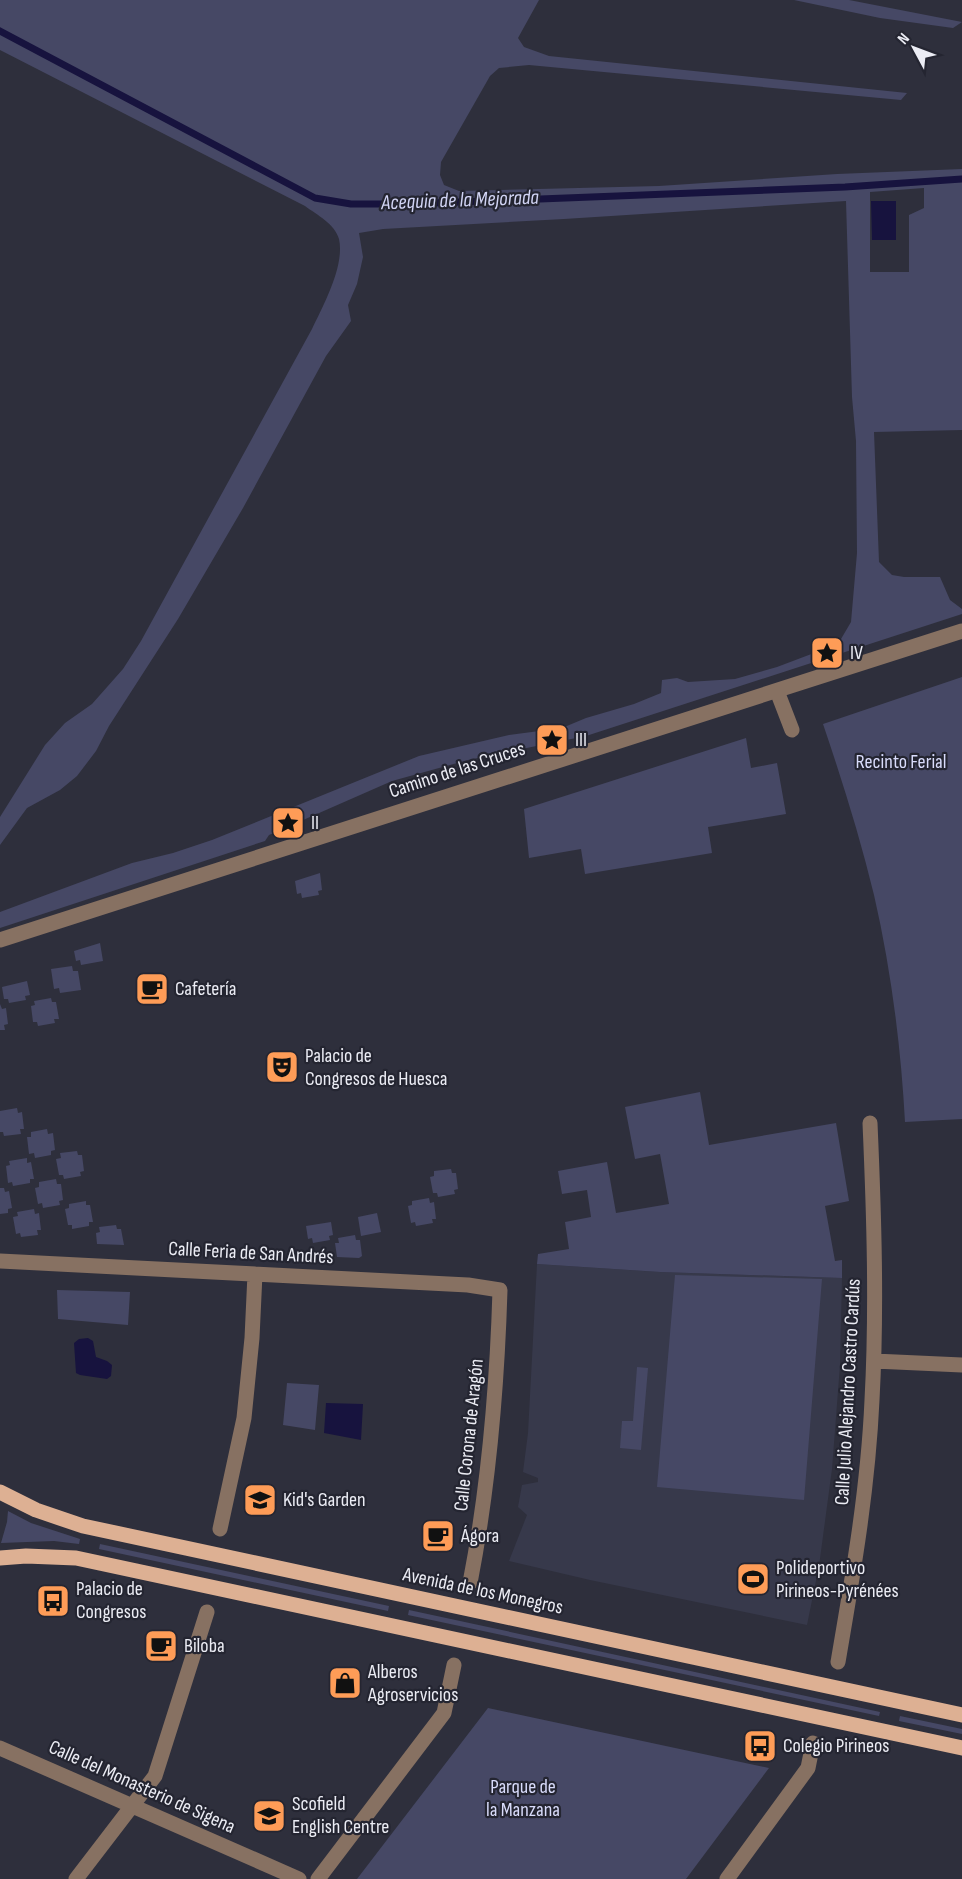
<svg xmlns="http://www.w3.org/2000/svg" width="962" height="1879" font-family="'Sofia Sans Condensed',sans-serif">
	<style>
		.built { fill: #37394b }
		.green { fill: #464865; fill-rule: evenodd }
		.water { fill: #17133e }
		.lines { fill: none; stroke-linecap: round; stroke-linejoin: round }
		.stream { stroke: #17133e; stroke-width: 7 }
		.minor { stroke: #877162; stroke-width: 15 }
		.major { stroke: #ddb093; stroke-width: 15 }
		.labels { text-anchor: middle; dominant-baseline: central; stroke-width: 4.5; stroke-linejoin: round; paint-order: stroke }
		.poi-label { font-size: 20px; fill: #ebecf4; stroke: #242531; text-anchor: start }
		.park-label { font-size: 20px; fill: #d9dcfb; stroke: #242531 }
		.street-label { font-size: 20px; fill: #ebecf4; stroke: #242531 }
		.water-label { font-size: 21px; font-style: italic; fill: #d1d4f4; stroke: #242531 }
	</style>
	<rect width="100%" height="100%" fill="#2e2f3c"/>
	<path class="built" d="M537,1264L660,1272L842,1278L840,1365L832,1469L819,1566L807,1625L590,1580L509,1561L527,1515L518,1507L522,1485L538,1482V1478L523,1472L528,1433Z"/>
	<path class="green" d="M0,0H539L518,38L524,47L549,56L907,93L901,100L529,65L499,68L490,76L441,162L440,175L444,185L459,191L659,186L837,174L962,169V430L874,432L879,562L892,575L904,577H940L950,600L962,609V614L586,736L468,760L392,781L269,835L265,841L0,928V912L132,863L173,853L212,840L419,756L509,735L562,728L586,718L634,704L661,693L662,680L677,678L688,682L735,679L777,667L822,650L841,639L851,622L857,553L856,441L852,397L846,201L564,219L383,229L359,233L363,257L357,284L348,305L351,321L326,356L243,508L178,619L109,726L96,751L77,776L60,790L27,808L0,845V817L45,745L65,723L92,704L123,669L141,641L312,329C323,306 345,266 339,239C335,224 317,215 305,206L0,50ZM924,188V208L909,215V272H870V192Z
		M794,0H849L962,22L953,28L880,18Z
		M962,677V1119L905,1122C901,1047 891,969 874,895C860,837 842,780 823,724Z
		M746,738L751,768L777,763L786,814L708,827L712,853L585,874L581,849L529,858L524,809Z
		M320,873L322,890L318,891L319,895L302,898L301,893L297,894L295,881Z
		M100,943L103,961L81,965L80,960L76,961L74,951Z
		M72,966L73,971H78L81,990L60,993L59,988L54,989L51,969Z
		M27,981L30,995L25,996L26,1000L9,1003L8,999H4L2,987Z
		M51,998L52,1002H56L59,1019H54L55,1023L38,1026L37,1022H33L31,1006L35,1005L34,1001Z
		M0,1004L2,1009L6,1008L8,1024L4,1025L5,1030H0Z
		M700,1092L709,1145L836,1123L849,1201L825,1206L835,1261L842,1260V1278L660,1272L537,1264L538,1254L569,1249L565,1222L591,1217L587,1190L562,1194L558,1171L607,1162L616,1213L669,1204L660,1154L635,1159L625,1107Z
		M17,1108L18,1113L22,1112L24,1129H20L21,1134L4,1136L3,1132H0V1111Z
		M47,1129L48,1134L53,1133L55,1150L51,1151V1155L35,1158L34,1153L29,1154L27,1137H31V1132Z
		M77,1151L78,1155H82L84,1171L80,1172L81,1176L64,1179L63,1175H59L56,1159L61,1158L60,1153Z
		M27,1158V1163L31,1162L34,1179H30V1183L13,1186L12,1182L8,1183L6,1166L10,1165L9,1161Z
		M451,1169L452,1173H456L458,1189L454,1190L455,1194L438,1197L437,1193H433L430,1177L434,1176V1171Z
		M56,1179L57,1184H61L63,1200L59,1201L60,1205L43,1208L42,1203L38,1204L35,1188L39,1187V1182Z
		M0,1188H4L5,1192L9,1191L12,1208L8,1209V1213L0,1214Z
		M429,1198L430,1203L434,1202L436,1219H432L433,1223L416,1226L415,1222L411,1223L408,1206L412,1205V1201Z
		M86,1201V1205H90L93,1222H89V1226L72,1229V1225H68L65,1209L69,1208V1204Z
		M34,1209L35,1214L39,1213L41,1230H37L38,1235L21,1237L20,1233L16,1234L13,1217L18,1216L17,1212Z
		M377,1213L381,1232L361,1236L358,1217Z
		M331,1222L333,1235L329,1236L330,1240L313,1243L312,1238L308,1239L306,1226Z
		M116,1225L117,1229H121L124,1245L97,1244L96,1233L100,1232L99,1227Z
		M355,1235L356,1240H360L362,1256L359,1258L337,1257L335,1243H339L338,1238Z
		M675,1275L822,1279L804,1500L657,1487Z
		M57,1290L130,1292L128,1325L58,1319Z
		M637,1367L648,1368L641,1450L620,1448L622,1421H633Z
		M287,1383L319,1385L315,1430L283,1425Z
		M8,1511L31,1523L80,1539L79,1544L54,1541L1,1543L7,1522Z
		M100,1544L389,1606L388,1611L99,1549Z
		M409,1610L880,1712L879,1716L408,1615Z
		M488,1708L769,1768L686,1879H357Z
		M900,1716L962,1729V1734L899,1721Z"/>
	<path class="water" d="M871,201H896V240H872Z
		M88,1338L93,1341L96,1357L107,1361L112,1365L111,1376L107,1379L80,1375L76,1373L74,1343L79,1339Z
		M326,1403L363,1404L361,1440L324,1433Z"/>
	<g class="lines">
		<path class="stream" d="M0,31L315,198L351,204H409L845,187L962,179"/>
		<path class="minor" d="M777,691L792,730
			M0,940L962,631
			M0,1261L468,1285L500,1290C497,1389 489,1485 470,1583
			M874,1361L962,1365
			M220,1529L244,1418L252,1338L255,1274
			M838,1662C853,1575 868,1489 872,1400C877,1308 874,1215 870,1123
			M0,1748L299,1879
			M76,1879L155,1776L207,1612
			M318,1879L444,1713L454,1665
			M727,1879L808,1768L813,1743"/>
		<path class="major" d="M0,1492L36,1510L83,1526L962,1715
			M0,1558L26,1556L76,1558L962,1748"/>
	</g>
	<defs>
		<g id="sight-square" transform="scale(1.725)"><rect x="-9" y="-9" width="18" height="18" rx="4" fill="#fe9c57" stroke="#242531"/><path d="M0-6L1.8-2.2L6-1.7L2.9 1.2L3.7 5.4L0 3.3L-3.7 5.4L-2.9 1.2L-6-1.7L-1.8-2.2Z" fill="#111"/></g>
		<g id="cafe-square" transform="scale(1.725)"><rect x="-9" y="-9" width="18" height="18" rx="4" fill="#fe9c57" stroke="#242531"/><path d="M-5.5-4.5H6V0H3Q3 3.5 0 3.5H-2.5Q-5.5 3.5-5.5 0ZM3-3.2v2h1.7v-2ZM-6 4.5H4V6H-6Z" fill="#111"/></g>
		<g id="theatre-square" transform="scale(1.725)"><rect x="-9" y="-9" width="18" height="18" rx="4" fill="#fe9c57" stroke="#242531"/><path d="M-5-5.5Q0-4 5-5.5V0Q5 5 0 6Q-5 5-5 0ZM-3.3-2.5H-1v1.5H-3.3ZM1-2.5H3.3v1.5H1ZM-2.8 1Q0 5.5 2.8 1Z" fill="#111"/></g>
		<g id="school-square" transform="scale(1.725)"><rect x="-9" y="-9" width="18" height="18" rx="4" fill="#fe9c57" stroke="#242531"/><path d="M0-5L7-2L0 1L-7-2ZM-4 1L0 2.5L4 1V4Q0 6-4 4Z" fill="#111"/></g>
		<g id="stadium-square" transform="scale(1.725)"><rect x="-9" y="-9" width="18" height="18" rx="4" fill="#fe9c57" stroke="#242531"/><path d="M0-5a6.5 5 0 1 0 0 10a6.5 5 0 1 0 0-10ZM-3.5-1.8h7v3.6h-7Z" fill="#111"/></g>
		<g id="bus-square" transform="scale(1.725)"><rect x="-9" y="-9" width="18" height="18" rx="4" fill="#fe9c57" stroke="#242531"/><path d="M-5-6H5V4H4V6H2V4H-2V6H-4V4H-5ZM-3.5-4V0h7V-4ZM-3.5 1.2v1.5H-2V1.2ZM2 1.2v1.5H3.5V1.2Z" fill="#111"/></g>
		<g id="shop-square" transform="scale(1.725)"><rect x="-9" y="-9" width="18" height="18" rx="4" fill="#fe9c57" stroke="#242531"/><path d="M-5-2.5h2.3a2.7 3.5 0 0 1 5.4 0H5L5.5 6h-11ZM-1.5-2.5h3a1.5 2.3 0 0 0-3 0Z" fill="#111"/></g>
	</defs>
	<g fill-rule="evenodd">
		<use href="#sight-square" x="827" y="653"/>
		<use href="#sight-square" x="552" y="740"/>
		<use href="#sight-square" x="288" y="823"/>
		<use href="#cafe-square" x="152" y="989"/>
		<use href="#theatre-square" x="282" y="1067"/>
		<use href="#school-square" x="260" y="1500"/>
		<use href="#cafe-square" x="438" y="1536"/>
		<use href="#stadium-square" x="753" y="1579"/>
		<use href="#bus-square" x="53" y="1601"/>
		<use href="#cafe-square" x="161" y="1646"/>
		<use href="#shop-square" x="345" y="1683"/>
		<use href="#bus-square" x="760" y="1746"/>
		<use href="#school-square" x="269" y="1816"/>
	</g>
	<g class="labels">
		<g class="poi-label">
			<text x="850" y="653">IV</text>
			<text x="575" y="740">III</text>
			<text x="311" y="823">II</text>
			<text x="175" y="989">Cafetería</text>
			<text x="305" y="1056">Palacio de<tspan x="305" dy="23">Congresos de Huesca</tspan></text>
			<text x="283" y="1500">Kid's Garden</text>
			<text x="461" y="1536">Ágora</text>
			<text x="776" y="1568">Polideportivo<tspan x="776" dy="23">Pirineos-Pyrénées</tspan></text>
			<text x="76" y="1589">Palacio de<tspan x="76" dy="23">Congresos</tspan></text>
			<text x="184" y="1646">Biloba</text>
			<text x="368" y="1672">Alberos<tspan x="368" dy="23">Agroservicios</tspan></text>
			<text x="783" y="1746">Colegio Pirineos</text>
			<text x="292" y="1804">Scofield<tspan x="292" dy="23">English Centre</tspan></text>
		</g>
		<g class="park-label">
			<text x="901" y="762">Recinto Ferial</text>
			<text x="523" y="1787">Parque de<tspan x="523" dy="23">la Manzana</tspan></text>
		</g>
		<g class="street-label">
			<text transform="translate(457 770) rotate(-18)">Camino de las Cruces</text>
			<text transform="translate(251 1253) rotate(3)">Calle Feria de San Andrés</text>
			<text transform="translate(848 1392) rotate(-87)">Calle Julio Alejandro Castro Cardús</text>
			<text transform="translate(469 1435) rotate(-84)">Calle Corona de Aragón</text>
			<text transform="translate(483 1591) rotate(12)">Avenida de los Monegros</text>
			<text transform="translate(142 1787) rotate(24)">Calle del Monasterio de Sigena</text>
		</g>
		<g class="water-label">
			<text transform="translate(460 200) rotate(-2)">Acequia de la Mejorada</text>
		</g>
	</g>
	<g transform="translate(914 48) rotate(311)" stroke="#242531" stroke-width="4.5" paint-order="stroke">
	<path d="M0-4.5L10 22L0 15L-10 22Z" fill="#ebecf4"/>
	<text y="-9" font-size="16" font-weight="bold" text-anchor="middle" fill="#ebecf4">N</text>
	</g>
</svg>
